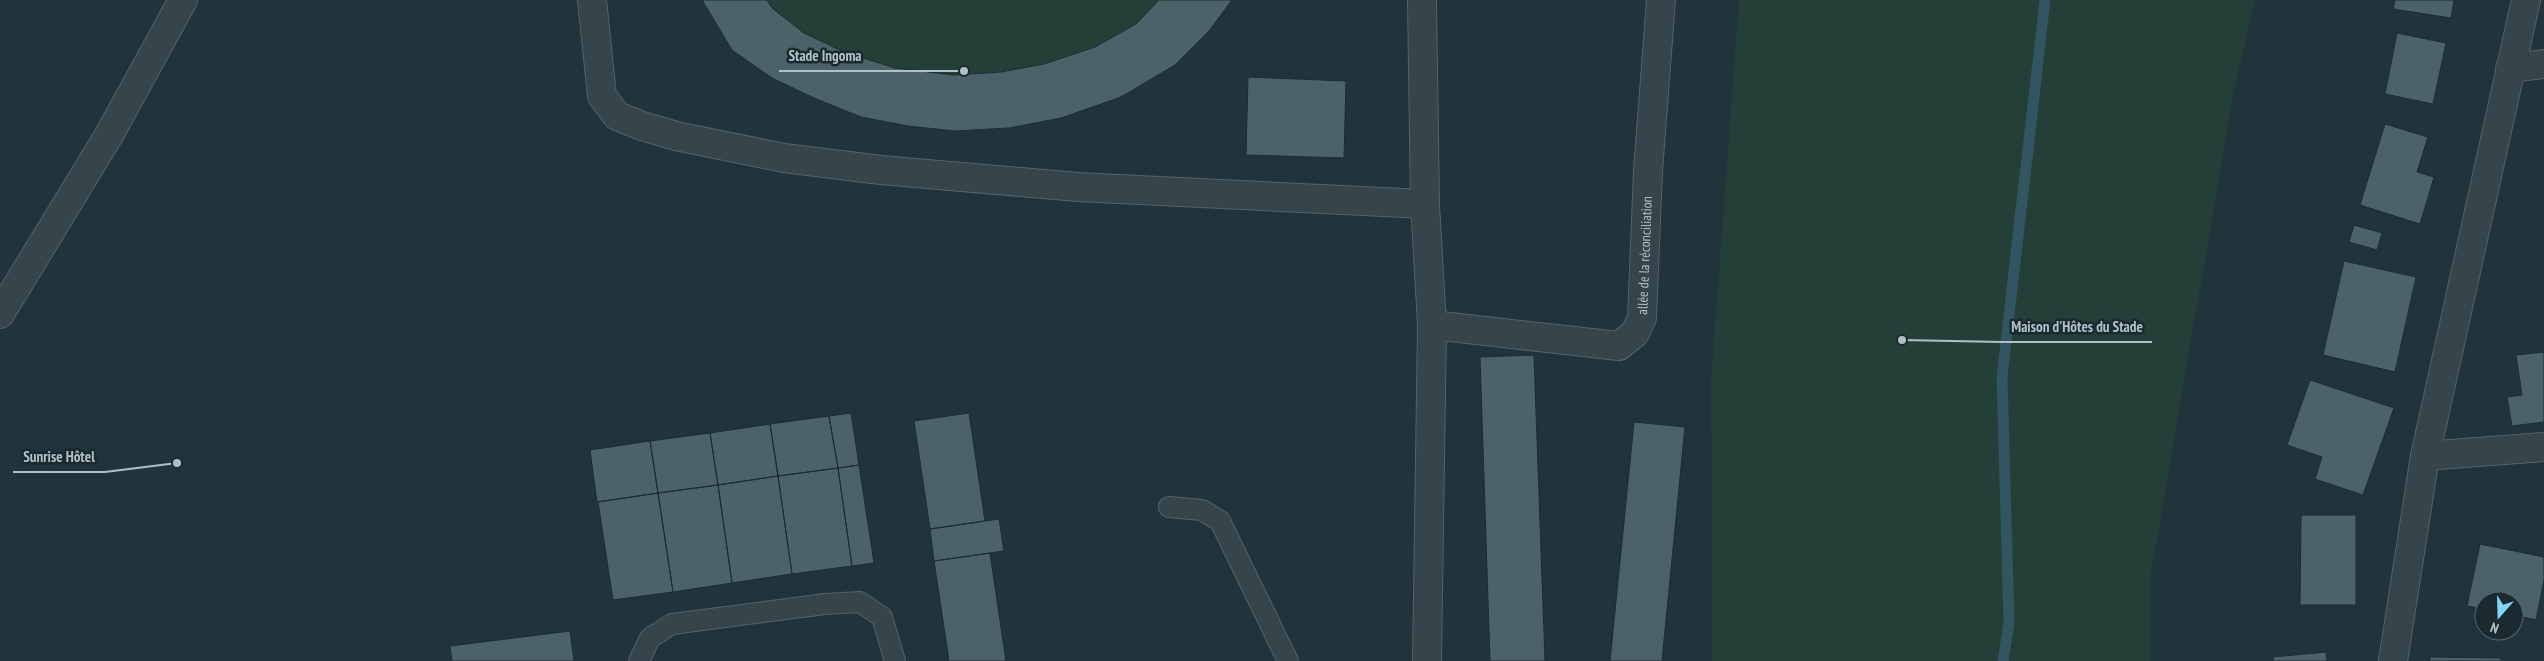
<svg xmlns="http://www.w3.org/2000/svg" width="2544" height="661" font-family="'PT Sans Narrow',sans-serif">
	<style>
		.green { fill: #243e38 }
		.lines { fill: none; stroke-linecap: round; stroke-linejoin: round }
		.stream { stroke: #335461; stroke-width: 11 }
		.building { fill: #4c6269; stroke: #1c2c32 }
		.service-casing { stroke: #536369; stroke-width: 22 }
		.minor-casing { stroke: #536369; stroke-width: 30 }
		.tertiary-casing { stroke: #536369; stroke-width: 30 }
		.service { stroke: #35454b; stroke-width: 20 }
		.minor { stroke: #35454b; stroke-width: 28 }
		.tertiary { stroke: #35454b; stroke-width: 28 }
		.labels { text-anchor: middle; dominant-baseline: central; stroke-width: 5; stroke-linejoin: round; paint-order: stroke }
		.street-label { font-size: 14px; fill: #b0c0c7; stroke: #1a2a30 }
		.leader { fill: none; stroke: #b0c0c7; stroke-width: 2 }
		.callout-dot { fill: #b0c0c7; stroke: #1a2a30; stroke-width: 2 }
		.callout-label { font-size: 15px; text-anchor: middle; font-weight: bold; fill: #b0c0c7; stroke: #1a2a30; stroke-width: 5; stroke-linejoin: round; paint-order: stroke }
	</style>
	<rect width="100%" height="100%" fill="#21343b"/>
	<path class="green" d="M702,0H1232L1209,31L1175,65L1121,97L1061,118L1009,128L861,117L814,98L772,78L732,50Z
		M1739,0H2255L2234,91L2151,574V661H1712L1711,380Z"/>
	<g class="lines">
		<path class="stream" d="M2003,661L2009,623L2002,377L2045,0"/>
	</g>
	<path class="building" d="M702,0H767L772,8L804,33L844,52L895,68L954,75L1001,72L1044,64L1095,47L1136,24L1159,0H1232L1209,31L1175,65L1121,97L1061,118L1009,128L955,131L908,126L861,117L814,98L772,78L732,50Z
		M2395,0H2454L2451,18L2393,9Z
		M2397,33L2446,43L2433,104L2385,94Z
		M1248,77L1346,81L1344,158L1246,155Z
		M2385,124L2428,137L2417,172L2434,177L2420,224L2360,205Z
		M2354,225L2382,233L2377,250L2349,242Z
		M2344,261L2416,277L2395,372L2323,355Z
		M2544,352V422L2512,426L2507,397L2522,395L2516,355Z
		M1534,355L1545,661H1490L1480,357Z
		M2310,380L2394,408L2363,495L2315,479L2322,457L2287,445Z
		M851,413L859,465L838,468L829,416Z
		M969,413L985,521L930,529L914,421Z
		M829,416L838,468L778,476L770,424Z
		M1634,422L1685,427L1662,661H1610Z
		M770,424L778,476L718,485L710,433Z
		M710,433L718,485L658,493L650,441Z
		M650,441L658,493L597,502L590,450Z
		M859,465L874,563L852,566L838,468Z
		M838,468L852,566L792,574L778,476Z
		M778,476L792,574L732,583L718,485Z
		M718,485L732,583L673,592L658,493Z
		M658,493L673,592L613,600L598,502Z
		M2301,515H2356V605H2300Z
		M999,519L1004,551L934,561L930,529Z
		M2480,544L2544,557V580L2536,620L2514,615V601H2484V609L2467,606Z
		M990,553L1006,661H949L934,561Z
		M570,631L574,661H452L450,646Z
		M2326,652L2327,661H2273V657Z
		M2430,657L2501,658V661H2430Z"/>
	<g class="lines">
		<g class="service-casing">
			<path id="service" d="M1169,507L1202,510L1220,521L1288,661
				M639,661L650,638L672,624L825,604L860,602L882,617L895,661"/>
		</g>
		<g class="minor-casing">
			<g id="minor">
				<path d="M592,0L602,96L617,116L642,126L676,136L784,158L881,170L1078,187L1425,204"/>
				<path d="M1422,0L1425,204L1432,325L1427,661"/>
				<path d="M2510,68L2544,64"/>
				<path d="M0,314L109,135L183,0"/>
				<path id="s1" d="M1432,325L1619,346L1635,333L1642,318L1648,171L1661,0"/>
				<path d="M2425,456L2544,447"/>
			</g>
		</g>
		<g class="tertiary-casing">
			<path id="tertiary" d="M2393,661L2425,456L2526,0"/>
		</g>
		<use href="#service" class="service"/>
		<use href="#minor" class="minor"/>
		<use href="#tertiary" class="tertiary"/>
	</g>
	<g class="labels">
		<g class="street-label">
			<text stroke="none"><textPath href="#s1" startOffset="288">allée de la réconciliation</textPath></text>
		</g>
	</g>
	<path class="leader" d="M964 71L872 71H779M1902 340L2001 342H2152M177 463L105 472H13"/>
	<g class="callout-dot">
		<circle cx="964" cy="71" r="5"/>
		<circle cx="1902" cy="340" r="5"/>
		<circle cx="177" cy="463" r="5"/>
	</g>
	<g class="callout-label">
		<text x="825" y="61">Stade Ingoma</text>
		<text x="2077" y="332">Maison d'Hôtes du Stade</text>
		<text x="59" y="462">Sunrise Hôtel</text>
	</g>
	<g transform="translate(2499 616) rotate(200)"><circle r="24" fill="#1a2a30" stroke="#56666c"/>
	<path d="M0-4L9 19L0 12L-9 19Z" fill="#82d6fb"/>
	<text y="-8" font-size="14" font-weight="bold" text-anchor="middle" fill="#b0c0c7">N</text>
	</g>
</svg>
